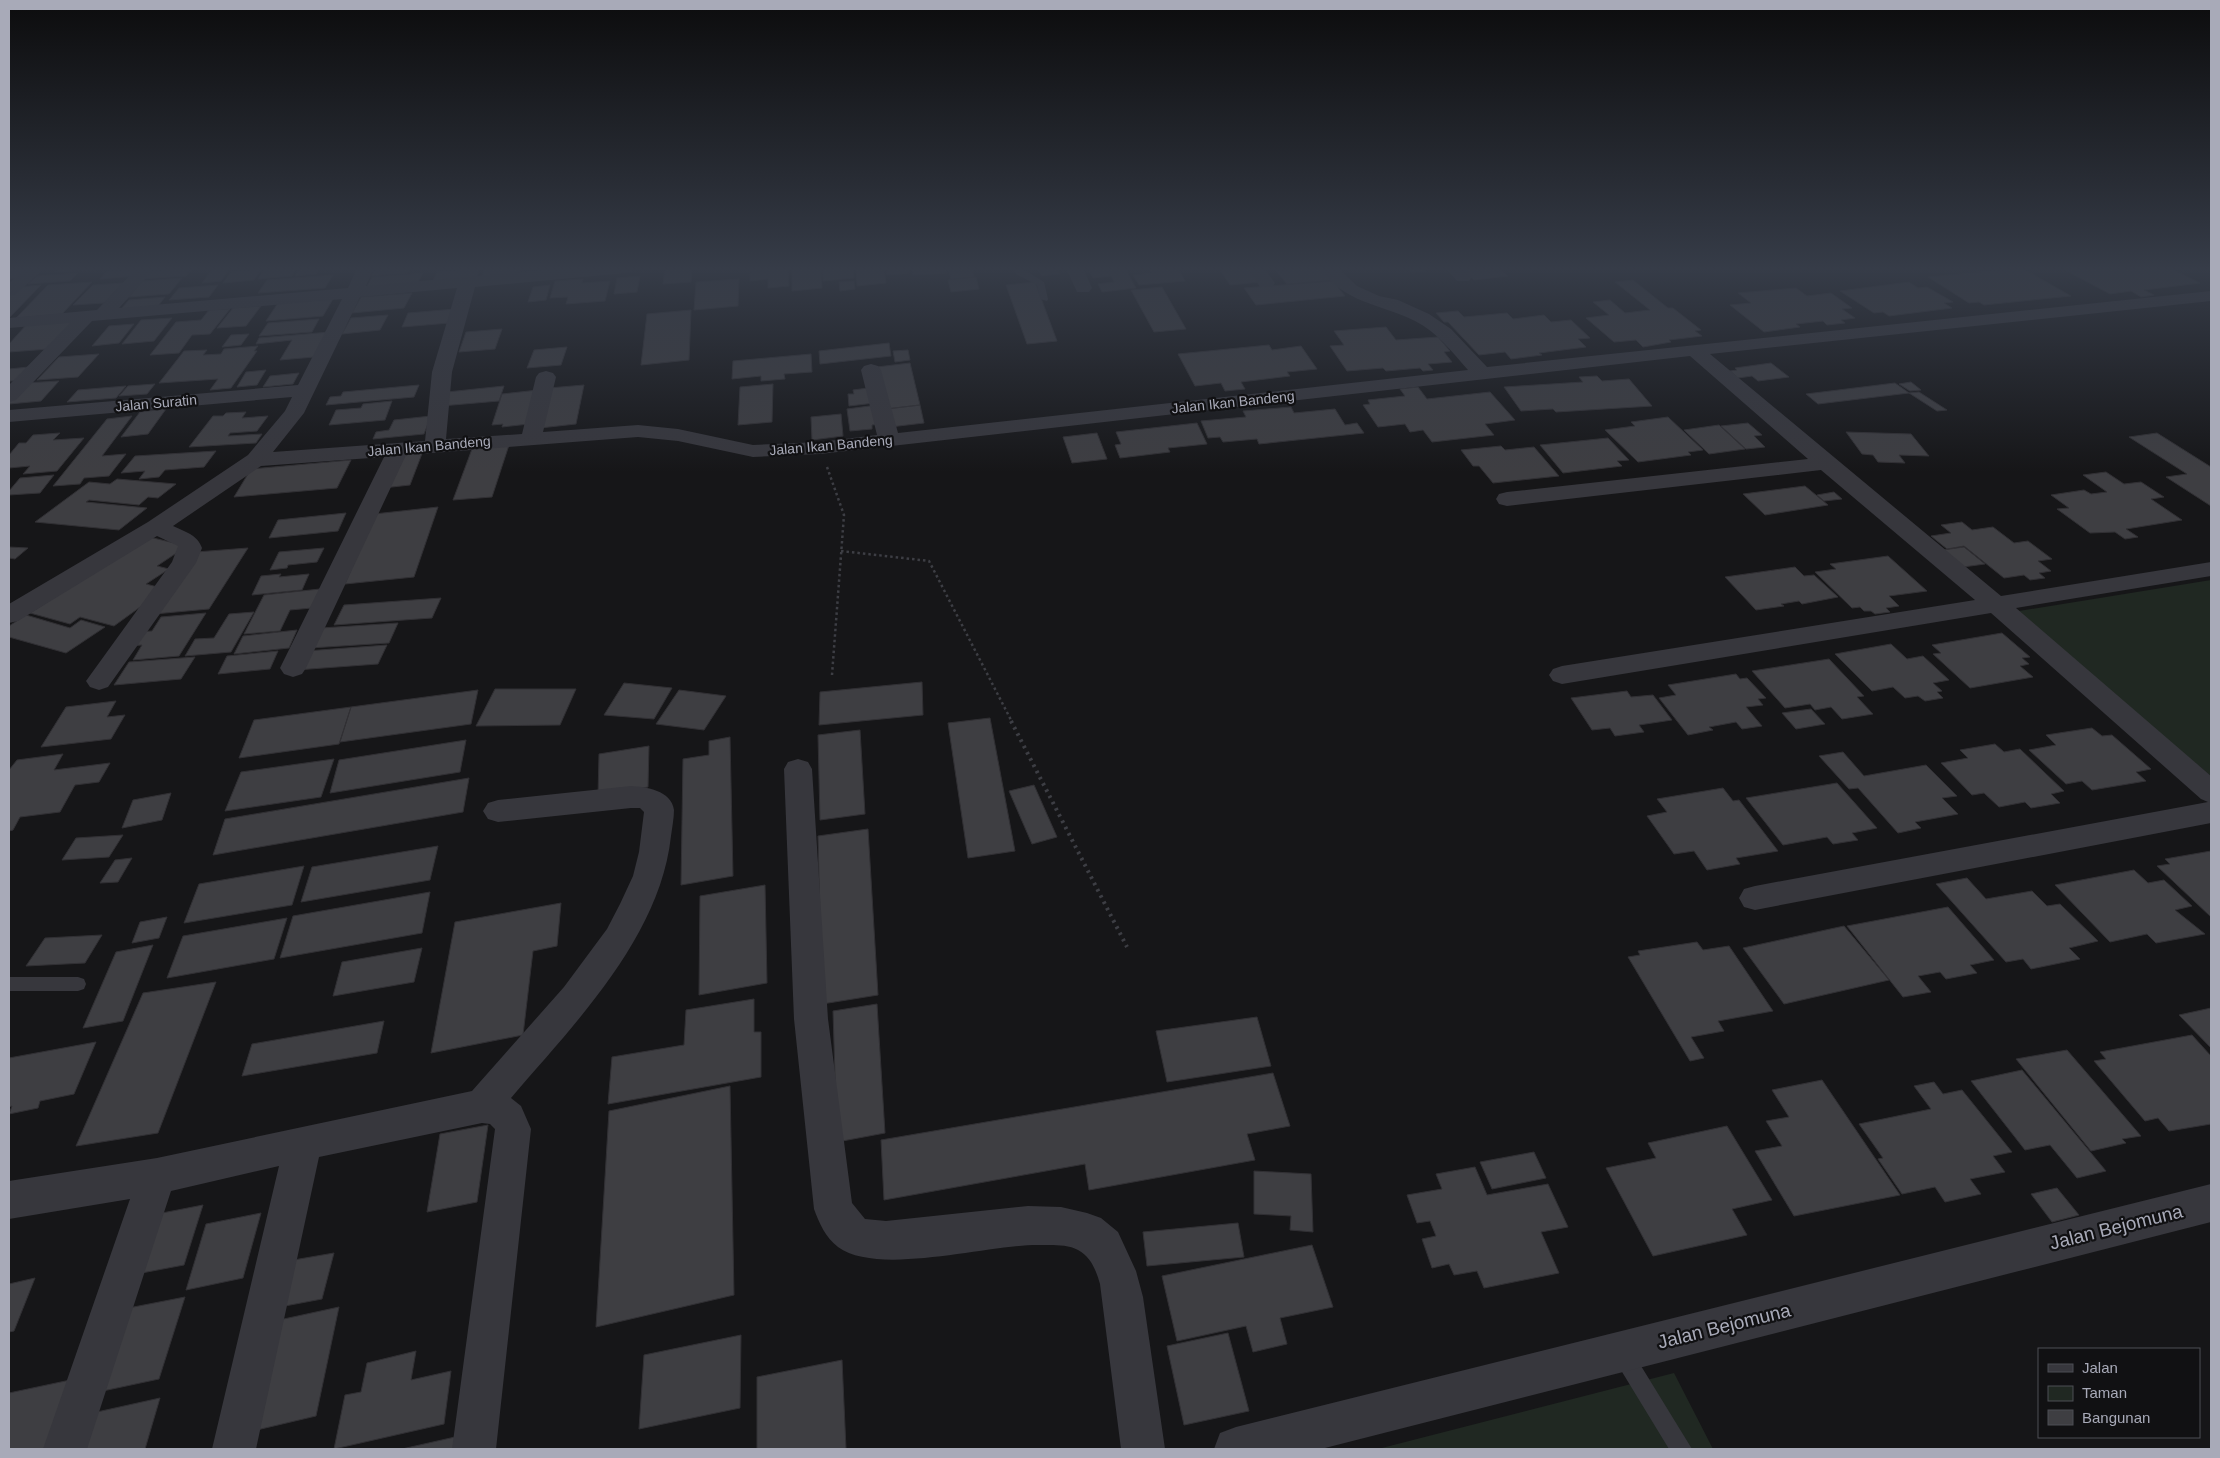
<svg xmlns="http://www.w3.org/2000/svg" width="2220" height="1458" font-family="Helvetica,sans-serif">
	<style>
		.green { fill: #202822 }
		.building { fill: #3e3e42; stroke: #313034 }
		.lines { fill: none; stroke-linecap: round; stroke-linejoin: round }
		.path-far1 { stroke: #3d3e44; stroke-width: 2.5; stroke-dasharray: 2.5 3; stroke-linecap: butt }
		.path { stroke: #3d3e44; stroke-width: 4; stroke-dasharray: 2.5 4.5; stroke-linecap: butt }
		.lane { fill: #37373d; fill-rule: evenodd }
		.street { fill: #37373d; fill-rule: evenodd }
		.labels { text-anchor: middle; dominant-baseline: central; stroke-width: 4.5; stroke-linejoin: round; paint-order: stroke }
		.far-street-label { font-size: 14px; fill: #a8aab8; stroke: #111113 }
		.near-street-label { font-size: 19px; fill: #a8aab8; stroke: #111113 }
	</style>
	<rect width="100%" height="100%" fill="#161618"/>
	<path class="green" d="M2211,580V776L2013,612Z
		M1674,1373L1713,1449H1378Z"/>
	<path class="building" d="M9,268H30L20,278L9,279Z
		M59,268H128L55,272Z
		M192,268L186,276L142,279L149,271Z
		M213,268H230L221,281L202,283Z
		M265,268H297L292,276L258,279Z
		M300,268H320L316,274L295,276Z
		M376,268H410L408,273L371,276Z
		M480,268L476,279L432,283L437,272Z
		M485,268H521L520,273L482,276Z
		M665,268H692L691,282L663,284Z
		M750,268H788L789,286L768,288V279L750,281Z
		M792,268H821L822,288L792,291Z
		M822,268H853L854,278L823,281Z
		M856,268H884L886,283L857,286Z
		M886,268H908L909,273L887,275Z
		M912,268H946L947,273L913,275Z
		M948,268H972L974,277L951,279Z
		M1038,268H1057L1060,274L1041,276Z
		M1125,268L1136,288L1102,292L1098,284L1114,282L1111,276L1093,278L1088,269Z
		M1148,268H1178L1185,281L1139,285L1133,275L1151,273Z
		M1251,268L1261,282L1230,285L1220,270Z
		M1301,268H1324L1334,280L1287,284L1276,271Z
		M1407,268H1423L1426,272L1412,273Z
		M1460,268H1499L1508,276L1474,280Z
		M2022,268L2071,296L1984,305L1979,302L1969,303L1928,277Z
		M2170,268L2200,283L2144,290L2154,295L2141,297L2131,291L2110,294L2063,269Z
		M143,269L136,276L100,279L107,271Z
		M261,269L254,280L223,283L231,272Z
		M78,273L70,281L28,284L37,276Z
		M423,273L417,284L366,288L372,277Z
		M333,275L325,288L258,293L267,280Z
		M640,276L637,292L614,294L617,278Z
		M976,277L979,289L951,292L948,280Z
		M182,278L169,294L129,297L142,281Z
		M583,279L582,283L610,281L605,301L566,304L568,297L550,298L555,281Z
		M739,279L738,306L694,310L696,282Z
		M1633,280L1668,308H1673L1701,330L1695,331L1702,336L1669,340L1671,342L1643,347L1636,340L1614,342L1586,318L1609,315L1593,302L1610,300L1625,313L1650,310L1615,282Z
		M854,281L855,289L840,291L839,282Z
		M1333,281L1345,296L1256,305L1244,288Z
		M92,282L62,314L16,318L48,285Z
		M1035,282L1057,341L1027,344L1006,285Z
		M1909,282L1918,288L1927,287L1953,302L1944,303L1952,308L1889,316L1883,312L1874,313L1840,291Z
		M123,283L104,303L73,305L93,285Z
		M41,285L9,318V296L18,287Z
		M218,285L209,297L169,300L179,288Z
		M550,285L546,300L528,302L533,287Z
		M1162,287L1186,329L1154,332L1131,290Z
		M1796,288L1807,296L1831,293L1852,308L1842,309L1855,318L1841,320L1845,323L1827,325L1823,321L1796,324L1800,327L1764,332L1730,305L1751,303L1738,293Z
		M412,293L404,308L352,313L361,297Z
		M165,297L158,306L121,309L129,300Z
		M333,299L323,316L266,321L278,303Z
		M261,306L246,326L217,328L233,308Z
		M230,309L210,334L192,335L179,353L150,355L176,322L201,320L209,310Z
		M455,309L449,323L402,327L408,313Z
		M691,310L689,360L641,365L647,314Z
		M1458,311L1464,317L1507,313L1513,319L1544,315L1551,322L1571,320L1590,338L1578,339L1586,347L1539,353L1542,355L1511,359L1505,352L1479,355L1448,322H1444L1436,313Z
		M388,315L380,330L342,334L351,318Z
		M172,318L154,341L122,344L141,320Z
		M319,319L312,332L259,336L268,323Z
		M74,321L49,349L9,352V344L27,324Z
		M134,324L119,343L92,346L109,326Z
		M1386,327L1396,340L1438,337L1450,351L1444,352L1452,362L1428,364L1433,370L1423,371L1420,368L1386,371L1383,368L1347,371L1330,346L1344,345L1334,331Z
		M502,329L495,349L459,352L466,332Z
		M330,332L314,357L280,360L292,340L256,344L259,338Z
		M249,334L241,345L222,347L231,335Z
		M889,343L891,356L820,364L819,351Z
		M1269,345L1272,350L1301,346L1317,369L1287,372L1290,376L1241,382L1245,389L1225,391L1221,383L1195,386L1178,354Z
		M258,346L254,351H257L231,388L210,390L218,379L159,383L184,351L207,350L203,355L221,354L224,349Z
		M567,347L561,365L527,368L534,350Z
		M908,350L910,360L895,362L893,351Z
		M99,354L78,377L37,380L59,357Z
		M811,354L812,372L784,374L785,379L761,381V376L732,379L733,361Z
		M910,363L920,405L886,409L877,367Z
		M1771,363L1789,377L1758,381L1752,376L1738,378L1730,371L1737,370L1735,368Z
		M29,367L16,381H9V369Z
		M266,370L257,385L237,387L246,372Z
		M299,373L293,384L263,387L270,376Z
		M1597,376L1602,381L1629,379L1652,406L1556,412L1553,409L1521,411L1504,387L1583,382L1579,377Z
		M59,381L41,401L9,404V400L25,383Z
		M1911,382L1921,390L1910,391L1899,384Z
		M1895,383L1909,393L1818,404L1806,394Z
		M155,384L147,394L119,396L128,386Z
		M773,384L772,422L738,425L740,387Z
		M419,385L414,397L326,405L330,397L341,396L343,392Z
		M584,385L576,424L540,428L549,388Z
		M126,386L116,398L67,402L78,390Z
		M504,386L499,401L441,406L447,392Z
		M1418,387L1427,399L1490,392L1515,420L1485,424L1494,435L1432,442L1423,430L1410,432L1405,424L1378,427L1363,405L1370,404L1368,400L1405,396L1400,389Z
		M868,388L875,403L849,406L848,394H854L853,390Z
		M538,390L529,424L502,427L503,424L492,425L502,394Z
		M1919,392L1947,410L1937,411L1909,393Z
		M392,401L385,420L329,425L336,410L361,408L363,404Z
		M877,405L881,424L872,425V429L850,431L847,409Z
		M920,405L924,423L890,427L886,409Z
		M1291,407L1294,413L1335,409L1345,425L1357,423L1364,433L1259,444L1257,439L1223,442L1220,437L1208,438L1201,421L1246,417L1243,411Z
		M166,409L148,434L121,437L140,412Z
		M246,412L242,418L268,416L257,431L230,433L228,436L262,434L256,443L189,447L213,416H223L226,413Z
		M841,414L843,436L812,440L811,417Z
		M132,416L102,456L126,454L109,476L84,478L80,484L53,486L107,419Z
		M431,416L424,434L373,439L376,432L389,430L394,420Z
		M1668,417L1703,450L1688,452L1691,455L1638,462L1605,430L1635,426L1631,422Z
		M1197,423L1207,444L1168,448L1170,452L1120,458L1115,445L1121,444L1116,432Z
		M1748,423L1762,435L1754,436L1765,447L1746,449L1721,426Z
		M1719,425L1745,449L1709,454L1684,430Z
		M1846,432L1911,434L1929,456L1899,455L1905,463L1878,462L1873,455L1862,454Z
		M60,433L53,440L84,438L57,471L23,474L30,466L9,468V455L19,443H26L33,435Z
		M1097,433L1107,459L1072,463L1063,437Z
		M2157,433L2211,467V506L2166,477L2187,474L2129,437Z
		M1608,438L1629,460L1617,461L1622,466L1563,473L1540,445Z
		M509,445L492,497L453,500L472,449Z
		M1501,446L1505,450L1534,447L1559,476L1493,483L1479,466H1473L1461,450Z
		M216,451L204,467L165,470L159,477L139,479L145,471L121,473L135,456Z
		M423,451L410,485L383,488L397,454Z
		M351,460L337,488L234,497L251,469Z
		M2106,472L2124,484L2141,482L2164,497L2151,499L2182,520L2126,529L2138,537L2125,539L2115,532L2090,533L2057,509L2069,508L2051,495L2084,490L2091,494L2107,492L2083,475Z
		M54,475L40,493L9,495V491L20,478Z
		M117,479L176,484L158,498L148,497L139,505L89,500L86,502L147,508L119,530L35,522L89,482L110,484Z
		M1805,486L1828,505L1765,515L1743,494Z
		M1834,492L1842,499L1824,501L1817,495Z
		M438,507L414,577L345,584L374,514Z
		M346,513L338,531L269,538L278,520Z
		M1962,522L1972,530L1993,527L2014,543L2028,541L2052,559L2038,561L2051,571L2039,573L2045,578L2030,580L2024,575L2004,578L1964,546L1947,549L1931,536L1951,533L1941,525Z
		M149,537L187,546L157,566L169,569L146,584L165,589L114,626L80,617L70,624L30,613Z
		M9,547L28,548L15,559L9,558Z
		M1964,547L1985,564L1963,567L1943,550Z
		M248,548L209,609L154,614L196,552Z
		M324,548L317,562L288,565L287,568L270,570L279,552Z
		M1888,556L1927,591L1889,596L1899,606L1886,608L1890,612L1875,614L1871,611H1864L1860,607L1852,608L1815,572L1836,569L1830,564Z
		M1795,567L1804,576L1814,575L1838,597L1802,604L1799,601L1781,604L1784,606L1756,610L1725,577Z
		M281,574L279,577L309,574L302,590L252,595L261,576Z
		M320,589L312,608L290,610L280,631L244,634L264,595Z
		M441,598L432,618L334,625L344,605Z
		M254,612L231,652L185,656L195,639L214,638L229,614Z
		M206,613L179,656L133,660L142,645L127,646L136,632L152,631L161,617Z
		M26,615L70,628L81,620L105,627L66,653L9,637V626Z
		M398,623L389,643L310,648L321,628Z
		M297,630L289,648L234,654L243,636Z
		M2002,633L2030,657L2022,658L2029,664L2020,666L2033,677L1970,688L1933,654L1941,653L1932,645Z
		M1891,644L1907,659L1923,656L1949,680L1933,683L1942,691L1937,692L1943,698L1925,701L1918,696L1905,698L1893,687L1872,691L1835,654Z
		M387,645L378,664L296,670L306,651Z
		M278,651L270,669L218,674L227,656Z
		M195,657L181,679L114,685L129,662Z
		M1829,659L1864,696L1857,697L1873,714L1842,719L1831,707L1815,710L1810,704L1785,708L1752,671Z
		M1736,674L1740,679L1747,678L1766,698L1758,699L1763,705L1746,707L1762,726L1742,729L1736,722L1709,727L1713,730L1688,735L1659,698L1676,695L1668,685Z
		M922,682L923,715L819,725L820,692Z
		M624,683L672,688L654,719L604,715Z
		M495,689H576L560,725L476,726Z
		M478,690L471,724L340,742L351,707Z
		M679,690L726,696L704,730L656,724Z
		M1627,691L1631,697L1653,695L1672,720L1639,725L1644,732L1615,736L1610,728L1592,730L1571,698Z
		M116,701L107,717L125,715L111,739L41,747L66,707Z
		M351,707L339,744L239,758L254,720Z
		M1811,709L1825,724L1796,729L1782,713Z
		M990,718L1015,851L968,858L948,723Z
		M2092,728L2102,736L2112,735L2151,769L2136,772L2146,781L2092,790L2082,781L2066,784L2029,750L2056,745L2046,735Z
		M860,730L865,814L820,820L818,735Z
		M730,737L733,876L681,885L683,759L709,755V741Z
		M466,740L460,772L330,793L339,760Z
		M1995,744L2004,752L2020,749L2064,791L2051,794L2060,803L2031,808L2025,802L1999,807L1984,793L1972,795L1941,763L1968,758L1960,750Z
		M649,746L648,787L598,796L599,754Z
		M1843,752L1864,776L1926,765L1957,796L1942,798L1958,814L1915,822L1921,828L1898,833L1858,788L1849,789L1819,756Z
		M63,754L54,770L110,763L99,782L75,785L60,812L20,817L13,830L9,831V770L17,760Z
		M334,759L321,797L225,811L241,772Z
		M469,778L463,812L213,855L225,819Z
		M1837,783L1877,828L1852,833L1858,840L1833,844L1827,837L1783,845L1746,798Z
		M1034,785L1057,837L1032,844L1009,791Z
		M1723,788L1733,801L1739,800L1778,851L1736,858L1740,864L1707,870L1694,851L1674,854L1647,816L1667,812L1657,799Z
		M171,793L162,820L122,828L133,800Z
		M868,829L878,995L822,1004L818,836Z
		M123,835L109,857L62,860L76,838Z
		M438,846L430,880L301,902L312,867Z
		M2211,851V917L2157,866L2170,864L2165,859Z
		M132,858L118,882L100,883L115,860Z
		M304,866L292,905L184,923L199,884Z
		M2134,870L2148,883L2164,880L2192,906L2175,910L2205,934L2156,943L2147,934L2110,942L2055,885Z
		M1967,878L1986,899L2032,891L2047,906L2060,904L2098,941L2069,948L2080,959L2031,969L2023,959L2006,962L1936,884Z
		M765,885L767,983L699,995L700,896Z
		M430,892L422,933L280,958L293,916Z
		M561,903L557,946L533,951L523,1035L431,1053L455,922Z
		M1948,907L1994,960L1970,965L1977,973L1946,979L1940,972L1918,976L1931,992L1903,997L1847,926Z
		M167,917L159,938L132,943L140,922Z
		M287,918L274,959L167,978L183,936Z
		M1844,926L1889,980L1784,1004L1743,948Z
		M102,935L85,963L26,966L45,938Z
		M1697,942L1703,950L1729,946L1773,1011L1718,1021L1724,1031L1691,1037L1704,1058L1690,1061L1628,957L1640,955L1638,951Z
		M153,945L123,1021L83,1028L116,952Z
		M422,948L414,982L333,996L342,962Z
		M216,982L158,1133L76,1146L143,993Z
		M754,999V1032H761V1077L608,1104L612,1057L684,1045L686,1010Z
		M877,1004L885,1133L837,1142L833,1011Z
		M2211,1008V1048L2179,1015Z
		M1257,1017L1271,1066L1167,1082L1156,1031Z
		M384,1021L377,1053L242,1076L252,1044Z
		M2192,1035L2211,1056V1124L2169,1131L2158,1118L2145,1121L2094,1061L2106,1059L2100,1052Z
		M96,1042L74,1094L40,1101L38,1108L9,1114L12,1106L9,1107V1058Z
		M2067,1050L2141,1136L2122,1139L2126,1143L2091,1151L2016,1059Z
		M2022,1070L2106,1171L2077,1178L2050,1145L2025,1150L1971,1081Z
		M1273,1073L1290,1126L1247,1134L1255,1160L1089,1190L1085,1164L884,1200L881,1140Z
		M1822,1080L1900,1195L1794,1216L1755,1151L1782,1146L1766,1121L1789,1117L1772,1090Z
		M1934,1082L1943,1094L1962,1090L2012,1152L1993,1156L2005,1172L1970,1179L1981,1194L1945,1202L1935,1187L1902,1194L1878,1159L1883,1158L1859,1124L1931,1109L1914,1086Z
		M730,1086L734,1295L596,1327L609,1111Z
		M488,1125L477,1202L427,1212L440,1134Z
		M1727,1126L1772,1200L1732,1209L1747,1235L1653,1256L1606,1168L1656,1158L1648,1143Z
		M1534,1152L1546,1178L1492,1189L1480,1162Z
		M1475,1167L1487,1195L1548,1184L1568,1227L1541,1232L1559,1273L1484,1288L1477,1271L1454,1275L1449,1264L1432,1268L1422,1239L1436,1236L1430,1221L1417,1223L1407,1195L1442,1189L1436,1174Z
		M1254,1171L1311,1174L1313,1232L1290,1230L1291,1216L1254,1214Z
		M2057,1188L2079,1215L2052,1222L2031,1194Z
		M203,1205L184,1265L131,1275L152,1215Z
		M261,1213L243,1278L186,1290L206,1224Z
		M1238,1223L1244,1257L1147,1266L1143,1232Z
		M1312,1245L1333,1307L1280,1318L1287,1344L1253,1352L1246,1326L1177,1341L1162,1276Z
		M334,1253L322,1299L269,1309L282,1262Z
		M35,1278L14,1331L9,1332V1284Z
		M185,1297L159,1379L84,1395L113,1311Z
		M339,1307L316,1416L244,1433L270,1322Z
		M1228,1333L1249,1411L1184,1425L1167,1346Z
		M741,1335L740,1408L639,1429L644,1355Z
		M416,1351L411,1380L451,1371L444,1424L334,1449L345,1395L361,1392L367,1363Z
		M842,1360L846,1449H757V1377Z
		M75,1379L50,1449H9V1393Z
		M160,1398L145,1449H75L88,1414Z
		M455,1437L454,1449H402Z"/>
	<g class="lines">
		<path class="path-far1" d="M827,467L844,515L832,675
			M841,551L929,561L1012,722"/>
		<path class="path" d="M1011,721L1127,947"/>
		<path class="lane" d="M1013,268H1021L1044,282L1048,299L1047,301L1040,299L1037,285L1016,274Z
			M9,977H78L84,979L86,984L84,989L78,991H9Z
			M1623,1344L1630,1348L1692,1449H1669L1616,1362L1612,1355L1616,1348Z"/>
		<path class="street" d="M26,268H45L15,295L9,296V283Z
			M137,268H155L119,308L348,288L357,268H374L366,286L566,268H634L632,272L626,273L475,287L452,372L446,439L522,434L536,377L539,373L546,371L553,373L556,377L543,432L638,425L678,429L753,445L820,442L877,435L861,370L864,366L871,364L878,366L881,370L898,433L1468,370C1452,352 1437,332 1415,321C1379,303 1345,304 1320,268H1338L1357,286L1379,296L1398,300L1429,314L1451,329L1487,367L2211,291V301L1710,354L2001,596L2211,562V576L2016,608L2211,776V823L1755,910L1744,907L1739,898L1744,889L1755,886L2208,802L2201,799L1991,613L1562,684L1553,681L1549,675L1553,669L1562,666L1975,600L1821,470L1507,506L1499,504L1496,499L1499,494L1507,492L1808,459L1690,356L820,454L753,457L678,441L638,437L406,455L306,668L302,674L293,677L284,674L280,668L384,457L261,466L173,526C185,532 197,534 202,548L196,563L108,687L99,690L90,687L86,681L172,562L178,546L157,536L18,621L9,623V604L148,522L248,455L285,411L292,397L9,422V410L298,385L342,299L92,321L16,400L9,402V385L70,323L9,328V318L97,310ZM457,288L432,372L425,441L273,452L304,413L360,297Z
			M1066,268H1083L1092,288L1089,292H1077Z
			M1247,268H1264L1275,283L1272,287H1260Z
			M1446,268H1464L1472,277L1469,281H1457Z
			M798,759L808,762L812,769L828,1019L852,1203L865,1219L886,1221L1028,1206L1061,1207L1087,1213L1101,1218L1118,1232L1136,1271L1143,1297L1165,1449H1121L1100,1284C1096,1270 1091,1257 1078,1250C1067,1244 1052,1245 1040,1245C989,1244 879,1277 838,1247C826,1238 819,1223 814,1209L794,1019L784,769L788,762Z
			M631,786C646,787 671,790 674,810C674,818 672,828 671,836C660,938 574,1024 511,1098L521,1106L531,1129L496,1449H452L495,1129L490,1124L482,1123L319,1157L256,1449H212L279,1166L171,1191L87,1449H43L130,1199L9,1219V1181L157,1158L472,1091L564,987L607,929L620,904L633,876L639,852L644,812L640,808H631L498,822L488,819L483,811L488,803L498,800Z
			M2211,1184V1222L1321,1449H1214L1220,1433L1236,1427Z"/>
	</g>
	<linearGradient id="sky" x2="0" y2="1"><stop stop-color="#0c0c0d"/><stop offset="0.57" stop-color="#363c48"/><stop offset="1" stop-color="#363c48" stop-opacity="0"/></linearGradient>
	<rect width="2220" height="472" fill="url(#sky)"/>
	<g class="labels">
		<g class="far-street-label">
			<text transform="translate(1233 402) rotate(-6)">Jalan Ikan Bandeng</text>
			<text transform="translate(156 403) rotate(-5)">Jalan Suratin</text>
			<text transform="translate(831 445) rotate(-5)">Jalan Ikan Bandeng</text>
			<text transform="translate(429 446) rotate(-5)">Jalan Ikan Bandeng</text>
		</g>
		<g class="near-street-label">
			<text transform="translate(2116 1227) rotate(-14)">Jalan Bejomuna</text>
			<text transform="translate(1724 1326) rotate(-14)">Jalan Bejomuna</text>
		</g>
	</g>
	<rect width="2220" height="1458" fill="none" stroke="#a8aab8" stroke-width="20"/>
	<rect x="2038" y="1348" width="162" height="90" fill="#111113" stroke="#4d4e55"/>
	<rect x="2048" y="1364" width="25" height="8" fill="#37373d" stroke="#4d4e55"/>
	<text x="2082" y="1373" font-size="15" fill="#a8aab8">Jalan</text>
	<rect x="2048" y="1386" width="25" height="15" fill="#202822" stroke="#4d4e55"/>
	<text x="2082" y="1398" font-size="15" fill="#a8aab8">Taman</text>
	<rect x="2048" y="1410" width="25" height="15" fill="#3e3e42" stroke="#4d4e55"/>
	<text x="2082" y="1423" font-size="15" fill="#a8aab8">Bangunan</text>
</svg>
